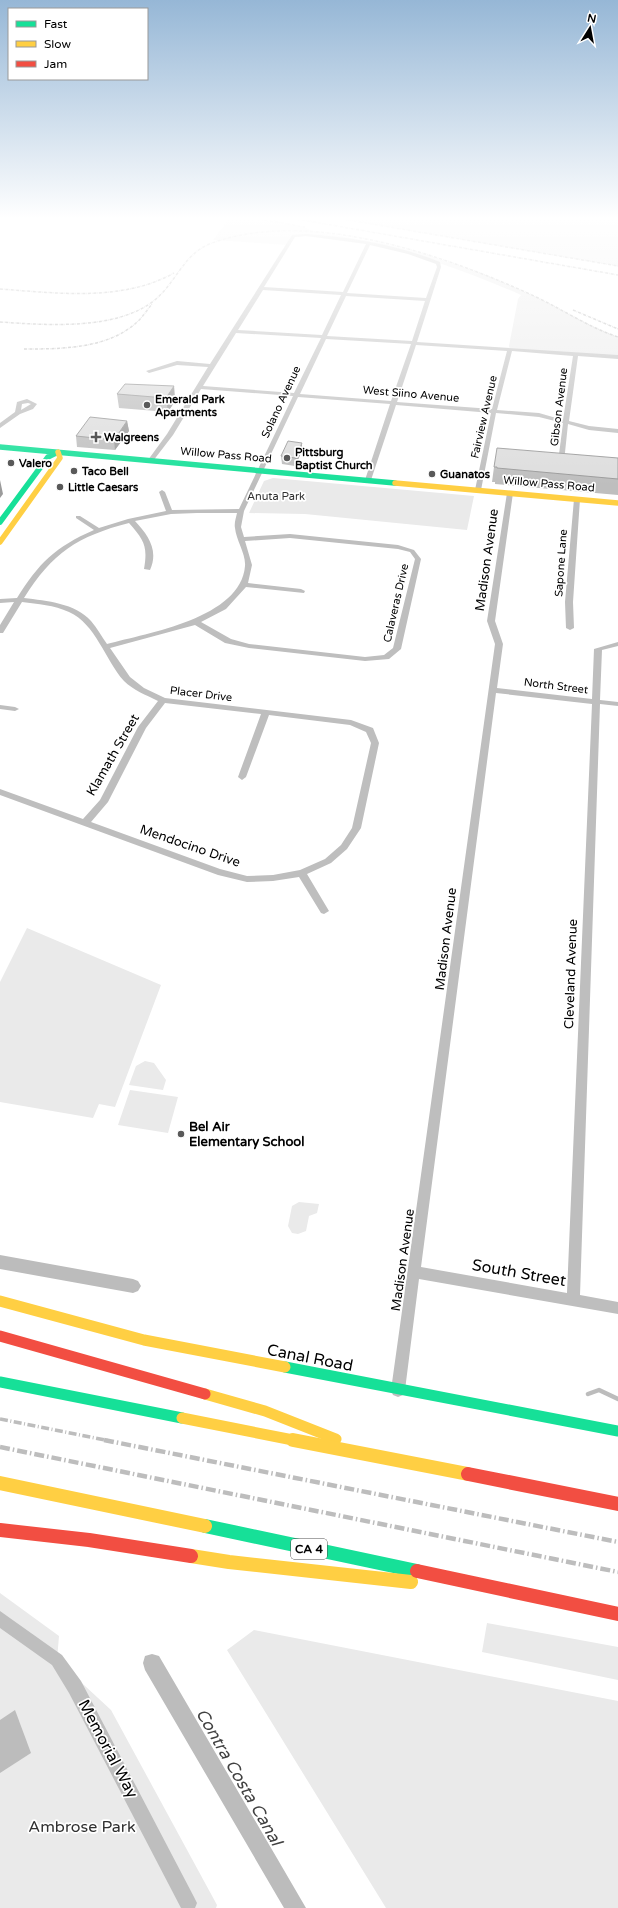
<svg xmlns="http://www.w3.org/2000/svg" width="618" height="1908" font-family="'Varela Round',sans-serif">
	<style>
		.green { fill: #eaeaea }
		.water { fill: #bcbcbc }
		.lines { fill: none; stroke-linecap: round; stroke-linejoin: round }
		.stream { stroke: #bcbcbc; stroke-width: 4.5 }
		.canal { fill: #bcbcbc; fill-rule: evenodd }
		.street { fill: #bebebe; fill-rule: evenodd }
		.fast-far2 { stroke: #16e098; stroke-width: 5.5 }
		.fast-far1 { stroke: #16e098; stroke-width: 11 }
		.fast { stroke: #16e098; stroke-width: 14 }
		.slow-far2 { stroke: #ffcf43; stroke-width: 5.5 }
		.slow-far1 { stroke: #ffcf43; stroke-width: 11 }
		.slow { stroke: #ffcf43; stroke-width: 14 }
		.jam-far1 { stroke: #f24e42; stroke-width: 11 }
		.jam { stroke: #f24e42; stroke-width: 14 }
		.rail-far2 { stroke: #bdbdbd; stroke-width: 1.5; stroke-dasharray: 3 1 0.5 1; stroke-linecap: butt }
		.rail-far1 { stroke: #bdbdbd; stroke-width: 3.5; stroke-dasharray: 8 2.5 1 2.5; stroke-linecap: butt }
		.rail { stroke: #bdbdbd; stroke-width: 4.5; stroke-dasharray: 10 3 1.5 3; stroke-linecap: butt }
		.wall { fill: #bebebe }
		.shaded-wall { fill: #9b9b9b }
		.building { fill: #ddd; stroke: #9b9b9b }
		.poi-dot { fill: #595959; stroke: #fff; stroke-width: 1.5 }
		.labels { text-anchor: middle; dominant-baseline: central; stroke-width: 3.5; stroke-linejoin: round; paint-order: stroke }
		.far-street-label { font-size: 11px; fill: #000; stroke: #fff }
		.far-poi-label { font-size: 11px; font-weight: bold; fill: #000; stroke: #fff; text-anchor: start }
		.far-park-label { font-size: 11px; fill: #303030; stroke: #fff }
		.shield { fill: #fff; stroke: #4c4c4c; stroke-width: 1 }
		.shield-label { font-size: 12px; font-weight: bold; fill: #000 }
		.street-label { font-size: 13px; fill: #000; stroke: #fff }
		.poi-label { font-size: 13px; font-weight: bold; fill: #000; stroke: #fff; text-anchor: start }
		.near-street-label { font-size: 16px; fill: #000; stroke: #fff }
		.near-park-label { font-size: 16px; fill: #303030; stroke: #fff }
		.near-water-label { font-size: 17px; font-style: italic; fill: #414141; stroke: #fff }
	</style>
	<rect width="100%" height="100%" fill="#fff"/>
	<path class="green" d="M222,218H254L301,226L315,232L381,243L424,254L483,274L534,296L596,328L618,337V357L510,349L509,346L518,299L521,295C458,267 363,233 294,236L289,245L213,240L229,219Z
		M337,218H618V266Z
		M273,478L474,496L467,530L305,514L249,513L264,481Z
		M27,928L161,985L115,1107L99,1104L93,1118L0,1102V982Z
		M145,1061L154,1063L166,1080L163,1090L129,1085L136,1066Z
		M130,1090L178,1097L168,1133L118,1125Z
		M299,1202L319,1204L317,1213L309,1216L306,1231L298,1234L292,1233L288,1226L292,1206Z
		M0,1593L59,1636L57,1660L111,1710L217,1905L216,1908H0Z
		M487,1623L618,1647V1680L482,1652Z
		M254,1630L618,1701V1908H386L227,1650Z"/>
	<path class="water" d="M15,1710L31,1753L0,1773V1720Z"/>
	<g class="lines">
		<path class="stream" d="M588,1394L599,1390L618,1399"/>
		<path class="canal" d="M0,1255L133,1279L138,1281L141,1286L138,1291L133,1293L0,1269Z
			M152,1654L159,1656L306,1908H284L145,1670L143,1663L145,1656Z"/>
		<path class="street" d="M306,234C351,237 398,245 440,262L441,267L417,342L618,355V359L578,356L569,421L589,426L618,429V433L589,430L568,424L564,462L561,464L558,462L563,423L539,417L496,413L481,490L478,492L475,490L491,413L396,405L371,480L368,482L365,480L390,404L298,397L244,511L241,527L244,537L290,534L398,545L414,550L421,559L401,649L389,659L365,661L249,648L225,643L195,625L110,648L130,677L144,688L165,698L351,720L373,728L379,743L361,828L347,849L331,863L307,874L329,911L324,914L321,913L299,877L273,881L247,882L218,875L0,795V789L83,819L100,800L138,727L158,701C146,695 133,690 124,681C105,660 96,624 69,612C54,605 38,604 22,602L3,633H0V625L14,602L0,603V599L17,598C39,563 55,547 94,530L76,518V516H80L99,528L128,519L166,511L159,492L162,490L165,492L172,510L239,509L293,396L201,389L173,435L153,461L151,462L148,460L167,434L208,367L177,365L149,373L146,371L177,361L210,364L292,235ZM306,236L366,244L343,292L264,287L295,237ZM370,245L408,254L436,264L437,267L426,298L347,293ZM263,290L341,295L322,335L238,330ZM346,296L425,301L412,341L327,336ZM236,333L321,338L294,393L203,386ZM326,339L411,344L391,401L300,394ZM416,345L507,351L492,409L397,402ZM512,351L573,356L563,420L539,413L497,410ZM197,513H237C236,518 234,523 235,528C236,540 246,554 245,566C241,618 148,633 107,644C102,637 97,628 91,621C75,603 47,601 24,598C52,553 78,536 129,523C144,540 148,546 144,569L150,570C159,550 148,535 135,521L171,514ZM290,538L398,549L410,552L415,559L393,648L384,655L365,657L249,644L231,639L201,622L226,609L246,587L304,593L305,591L301,589L248,583L252,565L245,541ZM165,703L261,714L238,777L242,780L246,777L269,715L350,725L366,732L371,743L352,828L341,845L325,859L300,870L273,875L247,876L220,869L91,822L108,802L146,728Z
			M27,399L37,404L33,409L20,414L0,428V423L15,412L17,402ZM28,403L31,404L21,410L22,404Z
			M510,491L513,493L495,621L503,644L497,688L592,699L594,649L618,642V646L602,650L600,700L618,702V706L600,704L580,1295L618,1302V1314L419,1279L405,1390L403,1395L398,1397L393,1395L391,1390L495,644L487,621L507,493ZM496,693L592,704L567,1293L421,1267Z
			M577,497L580,499L573,602L574,628L570,630L566,628L565,602L574,499Z
			M0,705L15,707L19,709L15,711L0,709Z
			M0,1611L62,1655L81,1681L194,1897L197,1903L195,1908H181L69,1693L52,1665L0,1628Z"/>
		<path class="fast-far2" d="M0,447L395,483
			M0,522L48,457L58,452"/>
		<path class="fast-far1" d="M285,1367L618,1431
			M0,1382L182,1418"/>
		<path class="fast" d="M205,1526L417,1571"/>
		<path class="slow-far2" d="M395,483L618,503
			M0,542L60,458L58,452"/>
		<path class="slow-far1" d="M0,1301L144,1340L285,1367
			M205,1394L265,1411L336,1439
			M182,1418L298,1441"/>
		<path class="slow" d="M293,1440L468,1474
			M0,1483L205,1526
			M191,1556L229,1562L411,1582"/>
		<path class="jam-far1" d="M0,1336L205,1394"/>
		<path class="jam" d="M468,1474L618,1504
			M0,1530L89,1540L191,1556
			M417,1571L618,1614"/>
		<path class="rail-far2" d="M254,218L305,227
			M291,218L618,275
			M337,218L618,266
			M0,289C57,293 122,302 174,273
			M573,310L618,329
			M0,322C46,325 118,331 156,299C177,281 184,253 212,243C309,208 445,255 534,296C562,309 588,327 618,337
			M24,349C60,349 107,349 136,323C142,318 147,310 152,304"/>
		<path class="rail-far1" d="M0,1419L110,1441"/>
		<path class="rail" d="M104,1440L618,1542
			M0,1447L618,1572"/>
	</g>
	<path class="wall" d="M174,386L175,401L168,412L119,408L117,394Z
		M127,421L129,431L115,450L77,447L76,436Z
		M302,451L295,466L282,464L281,456Z
		M618,458V495L495,484V482H492L494,467Z"/>
	<path class="shaded-wall" d="M174,386L175,401L168,412L166,398Z
		M127,421L129,431L115,450L114,440Z
		M302,443V451L295,466V458Z
		M0,480L3,494L0,498Z"/>
	<path class="building" d="M125,384L174,386L166,398L117,394Z
		M90,417L127,421L114,440L76,436Z
		M288,441L302,443L295,458L281,456Z
		M497,448L618,458V479L497,468V467H494Z"/>
	<linearGradient id="sky" x2="0" y2="1"><stop stop-color="#96b7d6"/><stop offset="0.45" stop-color="#fff"/><stop offset="1" stop-color="#fff" stop-opacity="0"/></linearGradient>
	<rect width="618" height="485" fill="url(#sky)"/>
	<g class="poi-dot">
		<circle cx="147" cy="405" r="4"/>
		<path d="M94 431h4v4h4v4h-4v4h-4v-4h-4v-4h4z"/>
		<circle cx="287" cy="458" r="4"/>
		<circle cx="11" cy="463" r="4"/>
		<circle cx="74" cy="471" r="4"/>
		<circle cx="432" cy="474" r="4"/>
		<circle cx="60" cy="487" r="4"/>
		<circle cx="181" cy="1134" r="4"/>
	</g>
	<g class="labels">
		<g class="far-street-label">
			<text transform="translate(411 394) rotate(5)">West Siino Avenue</text>
			<text transform="translate(281 402) rotate(-65)">Solano Avenue</text>
			<text transform="translate(559 407) rotate(-83)">Gibson Avenue</text>
			<text transform="translate(484 417) rotate(-77)">Fairview Avenue</text>
			<text transform="translate(226 455) rotate(5)">Willow Pass Road</text>
			<text transform="translate(549 484) rotate(5)">Willow Pass Road</text>
			<text transform="translate(561 563) rotate(-86)">Sapone Lane</text>
			<text transform="translate(396 603) rotate(-77)">Calaveras Drive</text>
			<text transform="translate(556 686) rotate(7)">North Street</text>
			<text transform="translate(201 694) rotate(7)">Placer Drive</text>
		</g>
		<g class="far-poi-label">
			<text x="155" y="399">Emerald Park<tspan x="155" dy="13">Apartments</tspan></text>
			<text x="104" y="437">Walgreens</text>
			<text x="295" y="452">Pittsburg<tspan x="295" dy="13">Baptist Church</tspan></text>
			<text x="19" y="463">Valero</text>
			<text x="82" y="471">Taco Bell</text>
			<text x="440" y="474">Guanatos</text>
			<text x="68" y="487">Little Caesars</text>
		</g>
		<g class="far-park-label">
			<text x="276" y="496">Anuta Park</text>
		</g>
		<rect class="shield" x="291" y="1539" width="36" height="20" rx="3"/>
		<g class="shield-label">
			<text x="309" y="1549">CA 4</text>
		</g>
		<g class="street-label">
			<text transform="translate(487 560) rotate(-82)">Madison Avenue</text>
			<text transform="translate(113 755) rotate(-60)">Klamath Street</text>
			<text transform="translate(190 846) rotate(19)">Mendocino Drive</text>
			<text transform="translate(446 939) rotate(-83)">Madison Avenue</text>
			<text transform="translate(571 974) rotate(-88)">Cleveland Avenue</text>
			<text transform="translate(403 1260) rotate(-82)">Madison Avenue</text>
		</g>
		<g class="poi-label">
			<text x="189" y="1127">Bel Air<tspan x="189" dy="15">Elementary School</tspan></text>
		</g>
		<g class="near-street-label">
			<text transform="translate(519 1273) rotate(10)">South Street</text>
			<text transform="translate(310 1358) rotate(11)">Canal Road</text>
			<text transform="translate(108 1749) rotate(62)">Memorial Way</text>
		</g>
		<g class="near-park-label">
			<text x="82" y="1827">Ambrose Park</text>
		</g>
		<g class="near-water-label">
			<text transform="translate(239 1777) rotate(60)">Contra Costa Canal</text>
		</g>
	</g>
	<rect x="8" y="8" width="140" height="72" fill="#ffffff" stroke="#999999"/>
	<rect x="16" y="21" width="20" height="6" fill="#16e098" stroke="#999999"/>
	<text x="44" y="28" font-size="12" fill="#000000">Fast</text>
	<rect x="16" y="41" width="20" height="6" fill="#ffcf43" stroke="#999999"/>
	<text x="44" y="48" font-size="12" fill="#000000">Slow</text>
	<rect x="16" y="61" width="20" height="6" fill="#f24e42" stroke="#999999"/>
	<text x="44" y="68" font-size="12" fill="#000000">Jam</text>
	<g transform="translate(590 28) rotate(11)" stroke="#ffffff" stroke-width="3" paint-order="stroke">
	<path d="M0-3L7 15L0 10L-7 15Z" fill="#000000"/>
	<text y="-6" font-size="11" font-weight="bold" text-anchor="middle" fill="#000000">N</text>
	</g>
</svg>
